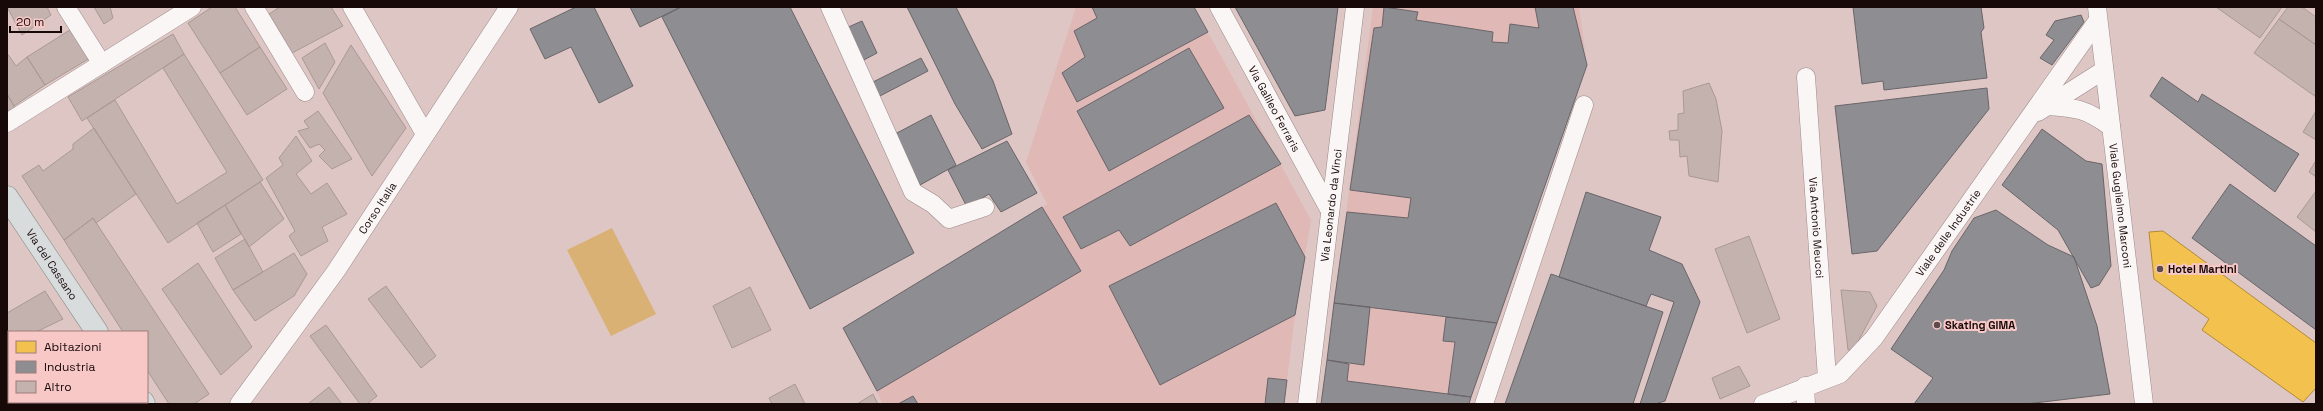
<svg xmlns="http://www.w3.org/2000/svg" width="2323" height="411" font-family="'Space Grotesk',sans-serif">
	<style>
		.built { fill: #e0b8b6 }
		.green { fill: #d9b174 }
		.homes { fill: #f2c14e; stroke: #b18a39 }
		.industry { fill: #8d8d92; stroke: #6a6569 }
		.building { fill: #c4b2ae; stroke: #aa9895 }
		.lines { fill: none; stroke-linecap: round; stroke-linejoin: round }
		.minor-casing { stroke: #9b8a89; stroke-width: 19 }
		.major-casing { stroke: #888989; stroke-width: 23 }
		.minor { stroke: #faf6f6; stroke-width: 18 }
		.major { stroke: #d8dcdd; stroke-width: 22 }
		.poi-dot { fill: #5d4b4a; stroke: #f7c8c6; stroke-width: 1.5 }
		.labels { text-anchor: middle; dominant-baseline: central; stroke-width: 4; stroke-linejoin: round; paint-order: stroke }
		.street-label { font-size: 11px; fill: #180909; stroke: #f7c8c6 }
		.poi-label { font-size: 11px; font-weight: bold; fill: #180909; stroke: #f7c8c6; text-anchor: start }
	</style>
	<rect width="100%" height="100%" fill="#dec6c4"/>
	<path class="built" d="M1076,7H1194L1311,220L1295,315L1284,404H883L843,328L1047,204L1026,162Z
		M1373,7H1579L1587,65L1469,404H1321Z"/>
	<path class="green" d="M612,228L656,314L611,336L567,250Z"/>
	<path class="homes" d="M2163,231L2316,343V388L2303,402L2202,330L2209,319L2154,279L2149,232Z"/>
	<path class="industry" d="M576,7H594L633,86L599,103L571,47L545,59L530,29Z
		M630,7H681L640,27Z
		M681,7H790L914,253L810,309L662,17Z
		M907,7H956L993,81L1012,134L982,149L955,104Z
		M1092,7H1194L1208,32L1077,102L1062,73L1085,57L1074,31L1097,18Z
		M1235,7H1338L1325,110L1295,116Z
		M1384,7L1418,12L1416,20L1493,32L1492,42L1508,43L1510,24L1539,28L1535,7H1573L1587,65L1497,323L1334,303L1347,212L1408,218L1411,198L1350,190L1374,28L1382,27Z
		M1853,7H1981L1984,28L1981,32L1987,78L1884,90L1883,81L1862,84Z
		M2081,15L2084,22L2052,65L2040,58L2054,40L2046,35L2055,21Z
		M862,21L877,53L860,62L844,29Z
		M1189,48L1224,108L1109,171L1077,111Z
		M921,58L928,71L878,97L871,83Z
		M2162,77L2198,102L2202,94L2299,154L2275,192L2150,96Z
		M1987,88L1989,109L1877,251L1852,254L1835,106Z
		M931,115L956,165L920,185L895,134Z
		M1249,115L1281,164L1130,246L1119,230L1081,249L1063,217Z
		M2042,129L2086,161L2102,164L2111,266L2099,285L2091,288L2058,230L2002,185Z
		M1007,141L1037,193L1001,212L989,194L967,207L948,170Z
		M2230,184L2316,246V330L2192,238Z
		M1586,192L1661,217L1649,250L1682,264L1700,302L1665,401L1655,404H1640L1674,302L1651,294L1646,306L1559,277Z
		M1276,203L1305,257L1295,315L1160,385L1109,286Z
		M1042,207L1081,271L877,391L843,328Z
		M1996,210L2048,245L2074,257L2097,326L2110,394L2026,404H1914L1933,378L1891,349L1944,270L1952,251L1974,218Z
		M1551,274L1663,312L1633,404H1505Z
		M1334,303L1370,307L1364,365L1327,360Z
		M1446,317L1497,323L1471,397L1448,394L1455,342L1443,341Z
		M1327,360L1349,364L1347,381L1471,397L1469,404H1321Z
		M1268,378L1287,380L1284,404H1265Z
		M913,396L918,404H898Z"/>
	<path class="building" d="M7,7H47L51,15L22,35Z
		M94,7H110L113,18L104,24Z
		M212,7H235L260,47L220,73L188,23Z
		M280,7H331L343,26L292,53L269,14Z
		M2216,7H2282L2260,38Z
		M2288,7H2302L2316,17V45L2279,19Z
		M2279,19L2316,45V97L2254,53Z
		M73,28L90,58L45,85L27,57Z
		M173,34L184,54L82,121L68,97Z
		M325,43L335,62L319,89L302,58Z
		M351,45L406,128L372,176L323,93Z
		M260,47L287,89L247,115L220,73Z
		M7,53L16,66L27,57L45,85L14,106L7,94Z
		M184,54L263,180L168,243L87,118L115,100L177,204L227,172L163,68Z
		M1709,83L1716,99L1722,131L1718,182L1689,176L1687,156L1680,157L1679,140H1670L1669,131L1678,130V114L1684,113L1683,91Z
		M7,94L14,106L15,112L7,117Z
		M318,111L352,159L332,169L319,156L325,150L319,144L310,148L298,131L309,128L304,121Z
		M2316,111V140L2303,132Z
		M94,128L136,194L96,223L93,218L64,240L22,176L39,165L43,171L73,149V144Z
		M296,136L312,161L296,174L311,194L327,183L347,214L322,227L328,241L301,256L289,236L295,231L266,178L283,165L279,158Z
		M2315,162H2316V177L2309,172Z
		M260,182L284,219L249,247L225,205Z
		M2316,191V232L2297,217Z
		M225,205L241,234L213,252L197,223Z
		M93,218L209,394L194,404H169L147,370V332H123L64,240Z
		M1749,236L1780,319L1747,333L1715,249Z
		M245,239L263,272L233,290L215,258Z
		M294,253L307,274L294,296L255,321L233,290Z
		M198,263L252,347L221,375L162,289Z
		M386,286L436,356L421,368L368,299Z
		M750,287L771,330L732,348L713,306Z
		M1841,290L1870,292L1877,306L1854,349L1848,350Z
		M45,291L63,319L36,332H9V345L7,346V313Z
		M326,325L377,396L367,404H360L310,336Z
		M1739,366L1750,386L1720,399L1712,378Z
		M795,384L805,404H772L769,398Z
		M329,387L342,404H308Z
		M873,394L878,404H857Z
		M74,402H123L124,404H71Z"/>
	<g class="lines">
		<g class="minor-casing">
			<g id="minor">
				<path d="M66,7L102,64"/>
				<path d="M254,7L305,92"/>
				<path d="M352,7L425,134"/>
				<path d="M830,7L913,192L933,204L949,219L985,207"/>
				<path id="s1" d="M1219,7L1330,211"/>
				<path id="s2" d="M2097,7L2144,404"/>
				<path id="s3" d="M1806,77L1827,378"/>
				<path d="M2047,106C2078,108 2086,109 2111,127"/>
				<path d="M2038,112L2104,70"/>
				<path d="M7,123L192,7"/>
				<path d="M1805,386L1806,404"/>
				<path d="M58,404L61,402"/>
				<path id="s4" d="M239,404L336,271L509,7"/>
				<path id="s5" d="M1307,404L1355,7"/>
				<path d="M1484,404L1584,105"/>
				<path id="s6" d="M1763,404L1840,374L1874,338L2098,20"/>
			</g>
		</g>
		<g class="major-casing">
			<g id="major">
				<path id="s7" d="M7,197L97,332"/>
				<path d="M143,402L144,404"/>
			</g>
		</g>
		<use href="#minor" class="minor"/>
		<use href="#major" class="major"/>
	</g>
	<g class="poi-dot">
		<circle cx="2160" cy="269" r="4"/>
		<circle cx="1937" cy="325" r="4"/>
	</g>
	<g class="labels">
		<g class="street-label">
			<text stroke="none"><textPath href="#s1" startOffset="116">Via Galileo Ferraris</textPath></text>
			<text stroke="none"><textPath href="#s5" startOffset="200">Via Leonardo da Vinci</textPath></text>
			<text stroke="none"><textPath href="#s2" startOffset="200">Viale Guglielmo Marconi</textPath></text>
			<text stroke="none"><textPath href="#s4" startOffset="240">Corso Italia</textPath></text>
			<text stroke="none"><textPath href="#s3" startOffset="151">Via Antonio Meucci</textPath></text>
			<text stroke="none"><textPath href="#s6" startOffset="261">Viale delle Industrie</textPath></text>
			<text stroke="none"><textPath href="#s7" startOffset="81">Via del Cassano</textPath></text>
		</g>
		<g class="poi-label">
			<text x="2168" y="269">Hotel Martini</text>
			<text x="1945" y="325">Skating GIMA</text>
		</g>
	</g>
	<rect width="2323" height="411" fill="none" stroke="#180909" stroke-width="16"/>
	<rect x="8" y="331" width="140" height="72" fill="#f7c8c6" stroke="#9e7c7a"/>
	<rect x="16" y="341" width="20" height="12" fill="#f2c14e" stroke="#9e7c7a"/>
	<text x="44" y="351" font-size="12" fill="#180909">Abitazioni</text>
	<rect x="16" y="361" width="20" height="12" fill="#8d8d92" stroke="#9e7c7a"/>
	<text x="44" y="371" font-size="12" fill="#180909">Industria</text>
	<rect x="16" y="381" width="20" height="12" fill="#c4b2ae" stroke="#9e7c7a"/>
	<text x="44" y="391" font-size="12" fill="#180909">Altro</text>
	<path d="M10 26v6h51v-6" fill="none" stroke="#180909" stroke-width="2"/>
	<text x="16" y="26" font-size="12" fill="#180909" stroke="#f7c8c6" stroke-width="3" paint-order="stroke">20 m</text>
</svg>
